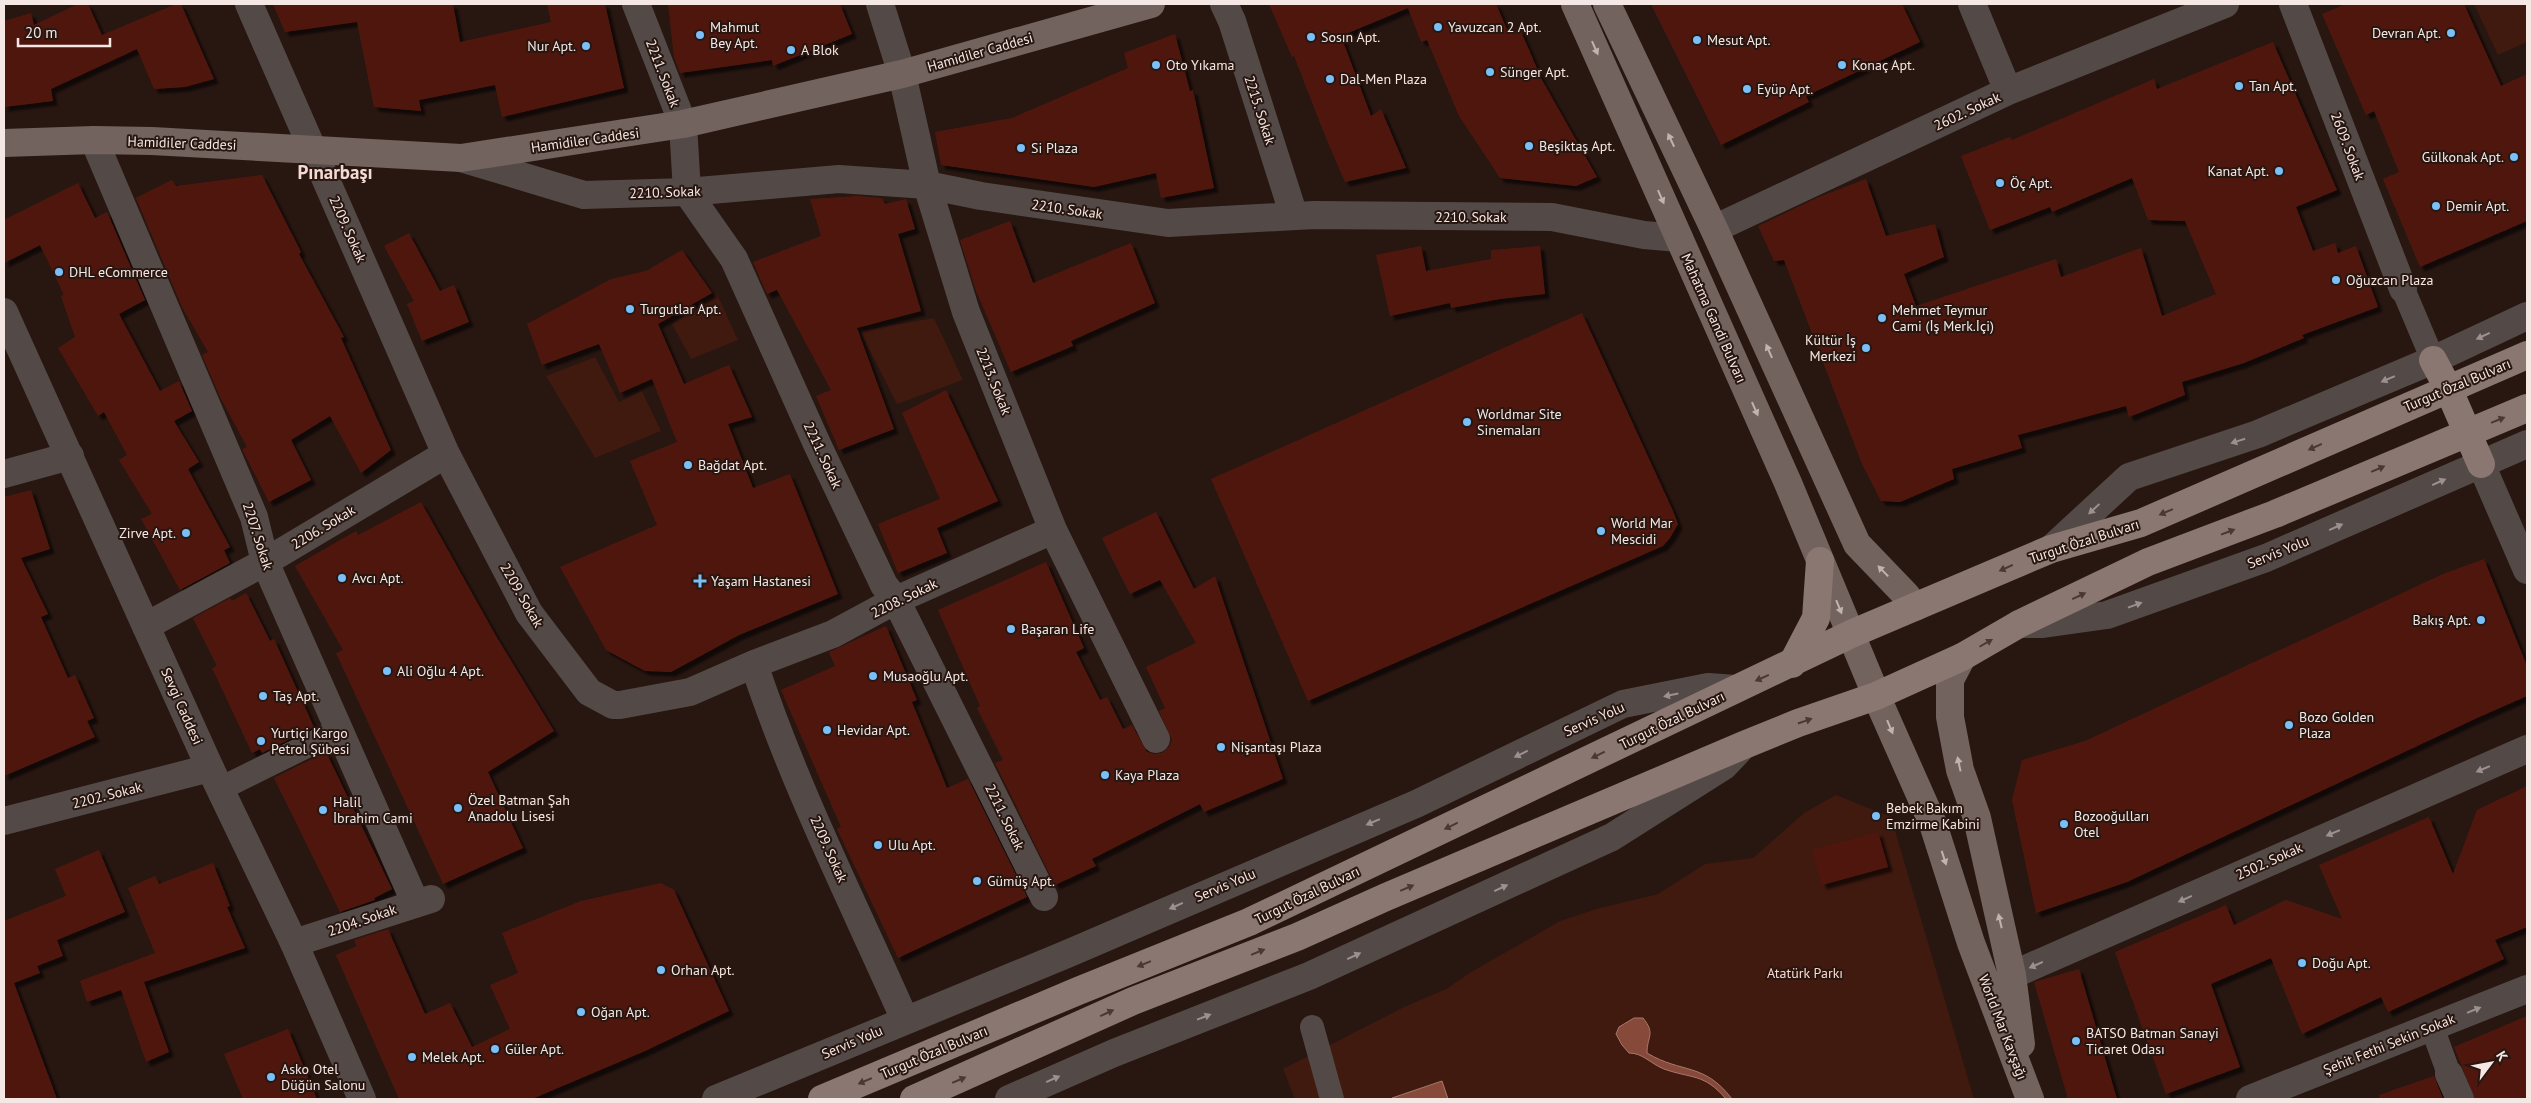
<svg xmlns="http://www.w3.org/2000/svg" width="2531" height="1103" font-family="'PT Sans',sans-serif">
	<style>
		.green { fill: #40190f }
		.water { fill: #86493a; stroke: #a7796d }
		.building { fill: #50190b; filter: url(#shadow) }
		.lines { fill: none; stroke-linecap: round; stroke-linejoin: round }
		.pedestrian { stroke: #534a47; stroke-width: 24 }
		.minor { stroke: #534a47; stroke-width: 28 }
		.tertiary { stroke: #534a47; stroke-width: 28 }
		.secondary { stroke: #73635f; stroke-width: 28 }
		.primary { stroke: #8b7772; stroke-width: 28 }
		.oneway { fill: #c1b3af }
		.oneway2 { fill: #9c918e }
		.oneway3 { fill: #4b3833 }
		.poi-dot { fill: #7abff8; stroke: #281611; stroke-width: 2 }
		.labels { text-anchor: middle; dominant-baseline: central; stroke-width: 4; stroke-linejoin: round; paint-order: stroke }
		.poi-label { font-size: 14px; fill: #f5e8e4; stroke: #281611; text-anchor: start }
		.street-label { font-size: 14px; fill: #f5e8e4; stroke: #281611 }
		.park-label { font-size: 14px; fill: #fdd6cb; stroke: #281611 }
		.district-label { font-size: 19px; font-weight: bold; fill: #f4dad3; stroke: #281611 }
	</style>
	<defs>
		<filter id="shadow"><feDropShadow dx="4.5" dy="4.5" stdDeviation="1" flood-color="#0009"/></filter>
	</defs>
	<rect width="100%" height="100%" fill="#281611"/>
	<path class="green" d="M2474,4H2527V42L2498,55Z
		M717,294L738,340L691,359L672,324Z
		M934,318L963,380L897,404L860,331Z
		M595,357L619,402L642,391L661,431L595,458L546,376Z
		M1836,795L1891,817L1974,1099H1295L1283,1069L1404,1007L1446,989L1471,972L1560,921L1596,909L1658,894L1705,864L1753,858L1804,813Z"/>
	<path class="water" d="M1634,1018H1643C1656,1034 1647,1036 1647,1053C1682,1074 1704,1062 1732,1099H1726C1704,1073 1692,1079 1664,1069C1651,1064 1643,1053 1629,1053L1622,1045L1616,1034L1619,1027Z
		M1442,1081L1448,1099H1392V1098Z"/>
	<path class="building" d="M78,4H88L102,35L176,4H181L214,79L185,87L154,89L137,49L51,89L53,101L4,107V21L31,13L34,25Z
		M273,4H453L460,42L551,22L547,4H605L624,88L502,117L495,85L419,100L421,111L374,107L357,22L285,32Z
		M668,4H840L852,34L773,66L772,60L680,73L674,57Z
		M1269,4H1496L1509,34L1520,29L1542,80L1597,177L1576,186L1500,178L1459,116L1427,40L1421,42L1408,8L1341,36L1371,116L1381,109L1406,168L1345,182L1326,138L1294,56L1292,57Z
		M1651,4H1902L1920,42L1806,96L1809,102L1721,145Z
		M2346,4H2464L2501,86L2527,74V221L2420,267L2383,179L2399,172L2374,111L2366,115L2322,14Z
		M1175,34L1190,91L1193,90L1214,188L1161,198L1156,173L1094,187L941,165L935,132L1012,118L1128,68L1124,53Z
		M2273,42L2337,190L2296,207L2313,251L2335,243L2338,253L2356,246L2378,307L2302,335L2304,338L2244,363L2182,382L2185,395L2129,417L2126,406L2018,435L2022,448L1952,469L1954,479L1900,502L1881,501L1862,464L1784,260L1774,261L1758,226L1819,197L1866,179L1886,236L1935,224L1944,257L1904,274L1916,306L2056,259L2061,277L2141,248L2162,316L2216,294L2185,221L2148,220L2132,178L2052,212L2050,207L1990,230L1961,156L2010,137L2012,140L2154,79L2157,89Z
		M262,175L301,252L299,254L344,337L341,338L391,450L361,473L330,416L291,440L311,480L269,502L242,449L247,447L220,397L202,355L208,352L182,307L136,198L172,180L176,186Z
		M78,183L95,218L107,212L145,300L119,314L160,391L179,381L192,411L174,421L199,462L188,469L230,547L224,550L230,563L180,590L141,519L152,514L119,460L127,455L104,412L98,416L58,348L75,337L61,296L64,295L40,245L4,263V220Z
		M858,196L882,198L885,204L906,199L915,229L898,234L921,311L857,328L894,429L839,450L816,396L831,390L777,290L767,294L753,262L821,236L810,199Z
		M1010,221L1033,283L1131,243L1155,303L1071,341L1073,346L1011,372L976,291L960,240Z
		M409,233L440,291L454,285L469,322L422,341L407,304L414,301L384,246Z
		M1421,246L1426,271L1491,259V250L1540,246L1545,294L1500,299L1451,308L1450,303L1390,316L1376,255Z
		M682,250L712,293L658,324L684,384L729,365L752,417L728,424L753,488L790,474L838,594L739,635L671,672L645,671L606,650L560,567L657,525L630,461L677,442L652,379L620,393L599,344L542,365L527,324L611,279L646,271Z
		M1582,313L1673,511L1678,524L1670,538L1663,546L1308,701L1211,479Z
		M946,390L998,501L937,528L947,553L898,573L878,524L940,499L902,413Z
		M31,490L50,549L21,558L48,614L41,617L68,678L75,675L94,718L87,721L95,737L4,776V497Z
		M421,502L496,636L554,731L488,772L523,848L443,884L336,653L343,650L295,566L356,531L358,535Z
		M1156,512L1194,589L1215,576L1283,779L1204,812L1200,804L1092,859L1096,866L1055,885L995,763L1003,760L977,708L980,706L938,610L1046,562L1084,648L1076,652L1100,700L1107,697L1123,729L1132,725L1147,752L1154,754L1162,753L1169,747L1172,740L1159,711L1165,708L1146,667L1196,643L1160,580L1130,594L1102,538Z
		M2484,559L2527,666V696L2477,718L2127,882L2036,913L2012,800L2022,760L2085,741L2443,574Z
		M246,593L270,641L274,639L314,727L262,753L260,749L252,753L212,668L217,666L193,618L230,598L232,601Z
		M886,626L917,700L912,702L947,788L968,779L1027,897L898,958L837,829L841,827L781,690L835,666L829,652Z
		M326,752L392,889L374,898L375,900L340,912L274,778Z
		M2527,786V927L2495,940L2504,959L2388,1012L2381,997L2302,1034L2271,958L2211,984L2240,1067L2166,1094L2115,952L2226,905L2234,925L2286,900L2342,919L2319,865L2429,817L2453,874L2477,810Z
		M1878,832L1888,867L1822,885L1812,850Z
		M99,850L125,912L57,940L63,956L37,966L40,973L14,983L57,1099H4V921L66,896L55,869Z
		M213,863L230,906L227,907L245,948L144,982L169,1052L146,1062L121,990L87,1002L80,981L155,953L128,888L155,876L159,884Z
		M661,883L674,890L729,1011L645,1051L532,1099H399L336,955L357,946L354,940L388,929L425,1014L450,1003L472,1047L510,1029L490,985L518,973L502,933L581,901Z
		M2079,969L2117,1099H2068L2034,982Z
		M2527,1016V1099H2475L2454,1047Z
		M288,1029L317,1099H243L224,1054Z
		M2434,1076L2443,1099H2380L2379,1095Z"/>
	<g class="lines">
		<path class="pedestrian" d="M2403,289L2433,360
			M220,789L339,730
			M1312,1027L1332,1099
			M2432,1027L2449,1074"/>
		<path class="minor" d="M249,4L446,454L529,613L589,692L613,705H620L690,692L754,664C794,786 853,902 905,1020
			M636,4L683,124L687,192L734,259L817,444L884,585L896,600L1044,897
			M880,4L902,74L927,185L966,312L1053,530L1156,739
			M1224,4L1232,21L1294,216
			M1972,4L2008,91
			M2293,4L2403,289
			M94,140L254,517L265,562L415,902
			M461,158L584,195L687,192L839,179L927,185L981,196L1168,223L1314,215L1552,217L1644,235L1679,238
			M1714,229L2008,91L2225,4
			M2481,464L2527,570
			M4,474L70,456
			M146,626L265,562L446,454
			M754,664L833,634L896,600L1053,530
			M4,821L210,768
			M294,943L431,899
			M2012,975L2527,749
			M2449,1074L2460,1099
			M2250,1099L2527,989"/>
		<path class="tertiary" d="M4,312L210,768L294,943L362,1099
			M2051,549L2129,477L2258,434L2433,360L2527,316
			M2019,624H2043L2107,615L2266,558L2527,444
			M716,1099L1067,954L1416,804L1623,704L1708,687L1736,689
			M1009,1099L1114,1053L1309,976L1612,837L1724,766L1740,749"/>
		<path class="secondary" d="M1575,4L1788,483L1882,709L1933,824L1971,943L2030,1099
			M1607,4L1714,229L1857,544L1906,595L1915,607
			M4,143L94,140L152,141L461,158L683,124L902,74L1151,4
			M1962,657L1950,680V717L1960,770L1977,818L2012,975L2021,1044"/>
		<path class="primary" d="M2433,360L2448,388L2481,464
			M1792,664L1816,618L1820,561
			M822,1099L1078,991L1249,922L1851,634L2051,549L2141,523L2527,355
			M914,1099L1133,1001L1297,937L1386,897L1744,745L1798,723L1876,696L1962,657L2019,624L2148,562L2275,514L2527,408"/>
	</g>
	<defs><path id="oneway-solid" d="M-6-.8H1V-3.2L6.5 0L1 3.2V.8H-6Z" transform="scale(1.25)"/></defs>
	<g class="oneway">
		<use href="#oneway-solid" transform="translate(1595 48) rotate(66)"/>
		<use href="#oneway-solid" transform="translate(1671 140) rotate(-115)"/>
		<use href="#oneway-solid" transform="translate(1661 197) rotate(66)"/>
		<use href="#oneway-solid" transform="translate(1769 351) rotate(-114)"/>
		<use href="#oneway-solid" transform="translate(1755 409) rotate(66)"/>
		<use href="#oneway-solid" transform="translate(1883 571) rotate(-134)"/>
		<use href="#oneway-solid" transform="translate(1839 607) rotate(68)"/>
		<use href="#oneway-solid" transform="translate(1890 727) rotate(67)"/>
		<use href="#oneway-solid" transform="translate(1959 764) rotate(-102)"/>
		<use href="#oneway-solid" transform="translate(1944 858) rotate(72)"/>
		<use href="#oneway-solid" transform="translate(2000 921) rotate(-103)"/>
	</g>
	<g class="oneway2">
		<use href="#oneway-solid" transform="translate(2483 336) rotate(155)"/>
		<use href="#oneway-solid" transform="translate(2388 379) rotate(157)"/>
		<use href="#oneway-solid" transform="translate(2238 441) rotate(162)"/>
		<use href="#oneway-solid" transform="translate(2439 482) rotate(-24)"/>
		<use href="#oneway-solid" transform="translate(2094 509) rotate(137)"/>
		<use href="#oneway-solid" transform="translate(2336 527) rotate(-24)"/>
		<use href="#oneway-solid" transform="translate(2135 605) rotate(-20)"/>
		<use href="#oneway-solid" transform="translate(1671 695) rotate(168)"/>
		<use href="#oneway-solid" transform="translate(1521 754) rotate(154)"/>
		<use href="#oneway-solid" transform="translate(2483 769) rotate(157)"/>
		<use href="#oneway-solid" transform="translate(1373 822) rotate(157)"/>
		<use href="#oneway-solid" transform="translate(2333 833) rotate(157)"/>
		<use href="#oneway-solid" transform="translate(1501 888) rotate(-25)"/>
		<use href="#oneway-solid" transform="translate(2185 899) rotate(156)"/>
		<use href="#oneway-solid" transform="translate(1176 906) rotate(156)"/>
		<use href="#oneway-solid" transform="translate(1354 956) rotate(-25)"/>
		<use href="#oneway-solid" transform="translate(2036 965) rotate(156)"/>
		<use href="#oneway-solid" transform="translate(2474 1010) rotate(-22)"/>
		<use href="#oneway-solid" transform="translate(1204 1017) rotate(-21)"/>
		<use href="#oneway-solid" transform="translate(1053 1079) rotate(-24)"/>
	</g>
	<g class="oneway3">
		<use href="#oneway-solid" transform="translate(2498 420) rotate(-22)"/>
		<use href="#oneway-solid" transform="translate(2315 447) rotate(156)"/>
		<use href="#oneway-solid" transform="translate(2378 469) rotate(-23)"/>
		<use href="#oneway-solid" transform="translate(2166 512) rotate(157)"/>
		<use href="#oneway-solid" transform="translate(2228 532) rotate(-21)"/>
		<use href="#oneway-solid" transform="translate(2006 568) rotate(156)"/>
		<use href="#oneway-solid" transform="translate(2079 596) rotate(-25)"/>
		<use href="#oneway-solid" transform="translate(1986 643) rotate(-30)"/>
		<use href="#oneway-solid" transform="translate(1762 678) rotate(156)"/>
		<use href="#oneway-solid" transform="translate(1805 721) rotate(-19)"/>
		<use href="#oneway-solid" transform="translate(1598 755) rotate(154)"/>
		<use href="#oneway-solid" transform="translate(1451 826) rotate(154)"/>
		<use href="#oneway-solid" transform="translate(1407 888) rotate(-23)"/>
		<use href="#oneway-solid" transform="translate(1258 952) rotate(-22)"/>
		<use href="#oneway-solid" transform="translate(1144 964) rotate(158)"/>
		<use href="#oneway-solid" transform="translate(1107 1013) rotate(-25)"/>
		<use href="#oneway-solid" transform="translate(959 1080) rotate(-23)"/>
		<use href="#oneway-solid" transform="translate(865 1081) rotate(157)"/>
	</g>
	<g class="poi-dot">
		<circle cx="1438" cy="27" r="5"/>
		<circle cx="2451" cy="33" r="5"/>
		<circle cx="700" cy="35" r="5"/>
		<circle cx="1311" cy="37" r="5"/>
		<circle cx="1697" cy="40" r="5"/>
		<circle cx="586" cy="46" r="5"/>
		<circle cx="791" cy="50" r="5"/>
		<circle cx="1156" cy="65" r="5"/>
		<circle cx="1842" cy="65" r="5"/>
		<circle cx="1490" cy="72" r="5"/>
		<circle cx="1330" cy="79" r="5"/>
		<circle cx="2239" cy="86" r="5"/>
		<circle cx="1747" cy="89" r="5"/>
		<circle cx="1529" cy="146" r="5"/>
		<circle cx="1021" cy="148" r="5"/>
		<circle cx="2514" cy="157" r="5"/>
		<circle cx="2279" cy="171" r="5"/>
		<circle cx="2000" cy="183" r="5"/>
		<circle cx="2436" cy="206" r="5"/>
		<circle cx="59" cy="272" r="5"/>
		<circle cx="2336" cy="280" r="5"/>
		<circle cx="630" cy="309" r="5"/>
		<circle cx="1882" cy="318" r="5"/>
		<circle cx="1866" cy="348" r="5"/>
		<circle cx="1467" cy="422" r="5"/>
		<circle cx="688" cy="465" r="5"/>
		<circle cx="1601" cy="531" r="5"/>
		<circle cx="186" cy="533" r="5"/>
		<circle cx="342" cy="578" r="5"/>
		<path d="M697.5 573.5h5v5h5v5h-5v5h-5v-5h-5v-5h5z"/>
		<circle cx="2481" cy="620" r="5"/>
		<circle cx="1011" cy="629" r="5"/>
		<circle cx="387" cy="671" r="5"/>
		<circle cx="873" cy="676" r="5"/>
		<circle cx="263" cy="696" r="5"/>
		<circle cx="2289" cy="725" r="5"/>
		<circle cx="827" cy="730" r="5"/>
		<circle cx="261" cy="741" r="5"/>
		<circle cx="1221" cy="747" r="5"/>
		<circle cx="1105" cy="775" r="5"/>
		<circle cx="458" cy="808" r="5"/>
		<circle cx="323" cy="810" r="5"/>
		<circle cx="1876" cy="816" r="5"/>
		<circle cx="2064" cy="824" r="5"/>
		<circle cx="878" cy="845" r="5"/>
		<circle cx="977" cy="881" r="5"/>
		<circle cx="2302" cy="963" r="5"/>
		<circle cx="661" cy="970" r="5"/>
		<circle cx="581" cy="1012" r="5"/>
		<circle cx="2076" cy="1041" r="5"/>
		<circle cx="495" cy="1049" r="5"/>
		<circle cx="412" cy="1057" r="5"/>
		<circle cx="271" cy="1077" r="5"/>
	</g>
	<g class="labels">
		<g class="poi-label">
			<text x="710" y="27">Mahmut<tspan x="710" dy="16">Bey Apt.</tspan></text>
			<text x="1448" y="27">Yavuzcan 2 Apt.</text>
			<text x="2441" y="33" text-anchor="end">Devran Apt.</text>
			<text x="1321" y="37">Sosın Apt.</text>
			<text x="1707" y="40">Mesut Apt.</text>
			<text x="576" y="46" text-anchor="end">Nur Apt.</text>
			<text x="801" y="50">A Blok</text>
			<text x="1166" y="65">Oto Yıkama</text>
			<text x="1852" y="65">Konaç Apt.</text>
			<text x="1500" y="72">Sünger Apt.</text>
			<text x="1340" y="79">Dal-Men Plaza</text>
			<text x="2249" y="86">Tan Apt.</text>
			<text x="1757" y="89">Eyüp Apt.</text>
			<text x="1539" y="146">Beşiktaş Apt.</text>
			<text x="1031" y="148">Si Plaza</text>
			<text x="2504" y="157" text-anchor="end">Gülkonak Apt.</text>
			<text x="2269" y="171" text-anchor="end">Kanat Apt.</text>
			<text x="2010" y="183">Öç Apt.</text>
			<text x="2446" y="206">Demir Apt.</text>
			<text x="69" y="272">DHL eCommerce</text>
			<text x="2346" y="280">Oğuzcan Plaza</text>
			<text x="640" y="309">Turgutlar Apt.</text>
			<text x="1892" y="310">Mehmet Teymur<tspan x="1892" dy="16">Cami (İş Merk.İçi)</tspan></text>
			<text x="1856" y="340" text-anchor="end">Kültür İş<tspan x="1856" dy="16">Merkezi</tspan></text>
			<text x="1477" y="414">Worldmar Site<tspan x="1477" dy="16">Sinemaları</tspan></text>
			<text x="698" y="465">Bağdat Apt.</text>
			<text x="1611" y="523">World Mar<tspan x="1611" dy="16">Mescidi</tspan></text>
			<text x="176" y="533" text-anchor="end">Zirve Apt.</text>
			<text x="352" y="578">Avcı Apt.</text>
			<text x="711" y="581">Yaşam Hastanesi</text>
			<text x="2471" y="620" text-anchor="end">Bakış Apt.</text>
			<text x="1021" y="629">Başaran Life</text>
			<text x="397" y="671">Ali Oğlu 4 Apt.</text>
			<text x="883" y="676">Musaoğlu Apt.</text>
			<text x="273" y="696">Taş Apt.</text>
			<text x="2299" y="717">Bozo Golden<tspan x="2299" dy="16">Plaza</tspan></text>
			<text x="837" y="730">Hevidar Apt.</text>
			<text x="271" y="733">Yurtiçi Kargo<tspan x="271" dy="16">Petrol Şübesi</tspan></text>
			<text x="1231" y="747">Nişantaşı Plaza</text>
			<text x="1115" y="775">Kaya Plaza</text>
			<text x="468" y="800">Özel Batman Şah<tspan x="468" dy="16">Anadolu Lisesi</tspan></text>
			<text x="333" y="802">Halil<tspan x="333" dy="16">İbrahim Cami</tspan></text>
			<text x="1886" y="808">Bebek Bakım<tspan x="1886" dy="16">Emzirme Kabini</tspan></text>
			<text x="2074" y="816">Bozooğulları<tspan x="2074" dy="16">Otel</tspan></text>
			<text x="888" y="845">Ulu Apt.</text>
			<text x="987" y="881">Gümüş Apt.</text>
			<text x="2312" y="963">Doğu Apt.</text>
			<text x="671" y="970">Orhan Apt.</text>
			<text x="591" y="1012">Oğan Apt.</text>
			<text x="2086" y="1033">BATSO Batman Sanayi<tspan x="2086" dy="16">Ticaret Odası</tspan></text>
			<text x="505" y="1049">Güler Apt.</text>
			<text x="422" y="1057">Melek Apt.</text>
			<text x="281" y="1069">Asko Otel<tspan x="281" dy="16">Düğün Salonu</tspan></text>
		</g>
		<g class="street-label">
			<text transform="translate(980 52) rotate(-16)">Hamidiler Caddesi</text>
			<text transform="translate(663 73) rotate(69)">2211. Sokak</text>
			<text transform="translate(1260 110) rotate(72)">2215. Sokak</text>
			<text transform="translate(1967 111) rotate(-25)">2602. Sokak</text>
			<text transform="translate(585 140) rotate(-8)">Hamidiler Caddesi</text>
			<text transform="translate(182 143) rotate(2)">Hamidiler Caddesi</text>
			<text transform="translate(2348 146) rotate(69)">2609. Sokak</text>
			<text transform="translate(665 192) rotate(-2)">2210. Sokak</text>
			<text transform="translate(1067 209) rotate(8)">2210. Sokak</text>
			<text x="1471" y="217">2210. Sokak</text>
			<text transform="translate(348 229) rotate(66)">2209. Sokak</text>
			<text transform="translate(1714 318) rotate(66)">Mahatma Gandi Bulvarı</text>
			<text transform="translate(994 381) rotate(68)">2213. Sokak</text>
			<text transform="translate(2457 385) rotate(-23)">Turgut Özal Bulvarı</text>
			<text transform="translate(823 455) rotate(65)">2211. Sokak</text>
			<text transform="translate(323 527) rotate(-31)">2206. Sokak</text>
			<text transform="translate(258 536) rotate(72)">2207. Sokak</text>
			<text transform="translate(2084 541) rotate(-18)">Turgut Özal Bulvarı</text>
			<text transform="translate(2278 552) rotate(-22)">Servis Yolu</text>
			<text transform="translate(522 595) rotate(60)">2209. Sokak</text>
			<text transform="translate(904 598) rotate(-26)">2208. Sokak</text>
			<text transform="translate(182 706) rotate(66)">Sevgi Caddesi</text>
			<text transform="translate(1594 719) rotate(-24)">Servis Yolu</text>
			<text transform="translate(1672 720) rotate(-26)">Turgut Özal Bulvarı</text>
			<text transform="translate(107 795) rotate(-14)">2202. Sokak</text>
			<text transform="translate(1005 817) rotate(64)">2211. Sokak</text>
			<text transform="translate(829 849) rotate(66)">2209. Sokak</text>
			<text transform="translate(2269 861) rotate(-24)">2502. Sokak</text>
			<text transform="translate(1225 885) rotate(-23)">Servis Yolu</text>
			<text transform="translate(1307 895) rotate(-26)">Turgut Özal Bulvarı</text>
			<text transform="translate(362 920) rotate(-19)">2204. Sokak</text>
			<text transform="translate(2003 1027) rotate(69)">World Mar Kavşağı</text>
			<text transform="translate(852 1042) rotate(-23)">Servis Yolu</text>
			<text transform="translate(2389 1044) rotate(-22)">Şehit Fethi Sekin Sokak</text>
			<text transform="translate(934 1052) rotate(-23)">Turgut Özal Bulvarı</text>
		</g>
		<g class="park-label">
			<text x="1805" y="973">Atatürk Parkı</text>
		</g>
		<g class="district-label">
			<text x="335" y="172">Pınarbaşı</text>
		</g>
	</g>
	<rect width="2531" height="1103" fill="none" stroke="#f5e8e4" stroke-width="10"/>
	<g transform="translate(2491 1063) rotate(58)" stroke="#281611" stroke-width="4" paint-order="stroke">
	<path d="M0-4L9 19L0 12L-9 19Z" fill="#f5e8e4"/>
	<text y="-8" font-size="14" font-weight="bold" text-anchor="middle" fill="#f5e8e4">K</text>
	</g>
	<path d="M18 38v8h92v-8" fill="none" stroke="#f5e8e4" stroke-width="2.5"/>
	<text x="25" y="38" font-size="15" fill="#f5e8e4" stroke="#281611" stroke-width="4" paint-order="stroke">20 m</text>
</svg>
